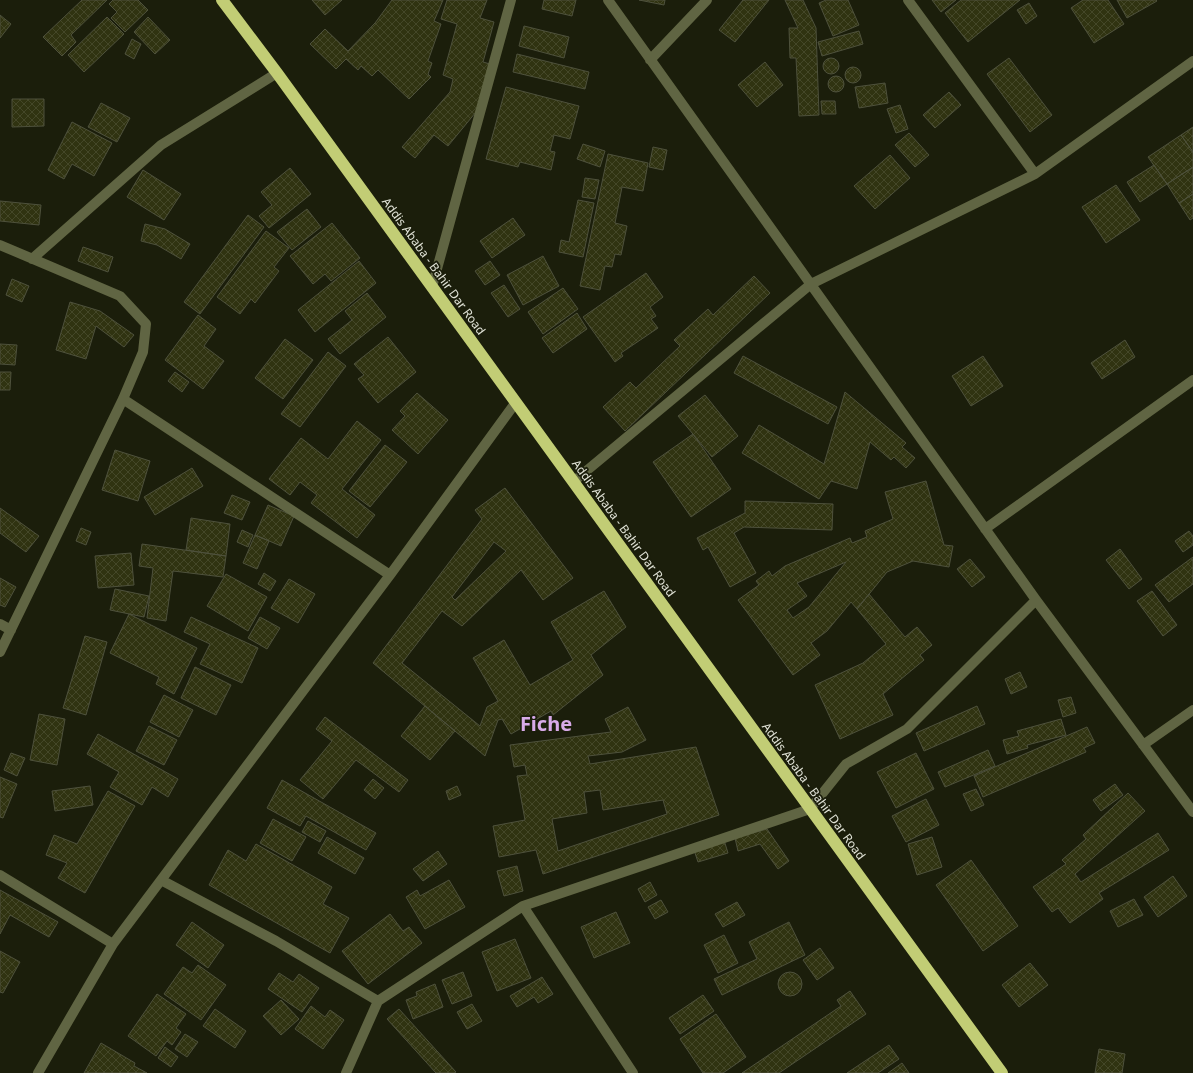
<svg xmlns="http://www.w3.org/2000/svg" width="1193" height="1073" font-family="'Noto Sans',sans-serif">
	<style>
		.building { fill: url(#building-cross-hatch); stroke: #4e513c; fill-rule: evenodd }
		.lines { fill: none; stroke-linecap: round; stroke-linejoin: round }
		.minor { stroke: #606543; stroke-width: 10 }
		.highway { stroke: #c2cd75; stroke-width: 12 }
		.labels { text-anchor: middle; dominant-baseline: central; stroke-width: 3.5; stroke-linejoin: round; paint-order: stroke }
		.street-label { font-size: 12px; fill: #e2e4d8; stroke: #1b1e0b }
		.town-label { font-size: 20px; font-weight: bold; fill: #d8aae9; stroke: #1b1e0b }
	</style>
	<defs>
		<pattern id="building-cross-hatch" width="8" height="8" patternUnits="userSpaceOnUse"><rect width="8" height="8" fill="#303311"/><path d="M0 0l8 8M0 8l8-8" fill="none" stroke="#444728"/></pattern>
	</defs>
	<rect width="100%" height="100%" fill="#1b1e0b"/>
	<path class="building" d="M82,0H107L71,35L76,42L62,56L43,37Z
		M113,0H138L148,10L125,32L111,18L117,12L109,4Z
		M312,0H342L325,15Z
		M392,0H443L434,21L441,24L428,61L432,63L428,74L431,77L409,99L378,70L372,76L361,66L358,70L346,59L336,69L310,44L325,29L348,51L375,23Z
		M447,0H487L480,18L494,22L483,62L490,64L476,112L448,146L434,135L415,158L402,147L450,92L453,79L443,75L457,24L441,19Z
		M544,0H576L572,16L542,9Z
		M639,0H665L664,5Z
		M743,0H769L735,42L719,30Z
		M785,0H803L816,28L819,115L799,116L796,58H790L789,28H798Z
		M826,0H848L859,25L833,36L819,3Z
		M932,0H956L941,12Z
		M961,0H1020L968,42L945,13Z
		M1083,0H1108L1124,24L1094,43L1071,8Z
		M1117,0H1156L1157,1L1127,18Z
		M1029,3L1037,16L1026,24L1017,10Z
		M0,15L11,24L0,38Z
		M107,17L124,34L84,72L68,55Z
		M148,17L170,40L155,54L134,32Z
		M524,26L569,37L564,58L519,46Z
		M859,31L863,44L822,56L818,42Z
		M132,39L141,44L134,59L125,54Z
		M517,54L589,72L585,89L513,72Z
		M1009,58L1052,115L1030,132L987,74Z
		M823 66a8 8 0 1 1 16 0a8 8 0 1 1-16 0Z
		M765,62L783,85L757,107L738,85Z
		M845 75a8 8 0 1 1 16 0a8 8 0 1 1-16 0Z
		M828 84a8 8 0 1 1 16 0a8 8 0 1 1-16 0Z
		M885,83L888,103L859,108L855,87Z
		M506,87L579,106L570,139L554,135L550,151L555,152L551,170L520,162L518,167L486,159Z
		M949,92L961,105L935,128L923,115Z
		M12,99H44V126L12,127Z
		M821,101H835L836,114H822Z
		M101,103L130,118L117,142L88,127Z
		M900,105L908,129L896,133L887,109Z
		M72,122L112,143L94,176L72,164L64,179L48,170Z
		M1193,127V152L1181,135Z
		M909,133L929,155L915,167L895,145Z
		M1181,135L1193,152V167L1167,184L1148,157Z
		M583,144L605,151L600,167L577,159Z
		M653,147L667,150L663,170L649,167Z
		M608,154L648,163L643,191L622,187L615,223L627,226L621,255L615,254L612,267L605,266L600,290L580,286Z
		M890,155L910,178L875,209L854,186Z
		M1154,165L1167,184L1140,202L1127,182Z
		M1193,167V194L1179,203L1167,184Z
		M290,168L311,194L269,228L259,216L272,205L261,192Z
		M143,170L181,194L164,220L127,197Z
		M585,178L599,180L595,199L582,197Z
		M1116,185L1140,220L1106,243L1082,207Z
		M1193,194V218L1190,220L1179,203Z
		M578,200L594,203L583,257L559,252L561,240L569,242Z
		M0,201L41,205L39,225L0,221Z
		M307,209L321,227L292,250L277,232Z
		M248,215L264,227L200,314L184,302Z
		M513,218L525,235L492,258L480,241Z
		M332,223L360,258L331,281L325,274L313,284L290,256Z
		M145,224L165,229L190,244L181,259L157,245L141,241Z
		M266,231L289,248L274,267L279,271L255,303L251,299L240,314L217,297Z
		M83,247L113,257L108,272L78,261Z
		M543,256L559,286L523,305L507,275Z
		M359,261L376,283L315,332L298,310Z
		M490,261L500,275L485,285L475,271Z
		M646,273L663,297L650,307L656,316L651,319L658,328L621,353L623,356L615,362L583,317Z
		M754,276L770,293L625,431L603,407L630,382L636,388L680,346L674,340L708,309L713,315Z
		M12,279L29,286L22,302L6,295Z
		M504,285L520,309L508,317L491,293Z
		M563,288L578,309L543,334L528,312Z
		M367,293L386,317L340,354L328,339L352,320L345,311Z
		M70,302L100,311L134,335L124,347L96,326L86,359L56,350Z
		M577,313L587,329L553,353L542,338Z
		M198,315L216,329L204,346L224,361L203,389L165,360Z
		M388,337L416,372L378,403L358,379L364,375L354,364Z
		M285,339L313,360L283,399L255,378Z
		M1125,340L1135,357L1102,379L1091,363Z
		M0,344L17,345L15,365L0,364Z
		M328,352L346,366L300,427L281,414Z
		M743,356L837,407L828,424L734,373Z
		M983,356L1003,386L971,406L952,376Z
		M0,372H11L10,390H0Z
		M175,372L189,382L182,392L168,381Z
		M845,392L906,443L902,447L915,458L906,468L894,457L891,460L870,442L857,489L831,481L819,499L742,453L759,425L824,464Z
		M417,393L448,420L418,454L392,430L405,416L400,411Z
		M705,395L738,436L712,457L678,416Z
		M357,421L381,440L342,489L375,515L357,538L311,503L317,495L300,482L290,495L269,479L301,438L328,459Z
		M693,434L731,489L691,517L653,462Z
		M385,445L407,462L370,507L349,491Z
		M115,450L150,461L138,501L102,490Z
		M192,468L203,486L155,515L144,497Z
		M926,481L944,545L953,546L949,567L913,561L887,572L857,609L851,602L827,631L811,643L820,655L793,675L738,600L759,585L756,581L769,571L772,576L785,566L850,538L852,543L867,537L865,531L893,519L885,492ZM846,562L809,607L793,618L787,610L807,596L797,583Z
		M505,488L573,578L543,600L521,570L462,626L442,611L402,663L480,726L487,707L498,701L473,658L504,640L530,685L573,660L551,622L604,591L626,627L591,655L603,675L553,715L551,711L511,734L502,719L498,720L485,756L373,663L482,519L475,510ZM494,542L506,551L455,600L452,597Z
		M232,495L250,502L242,520L224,513Z
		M745,501L833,504L832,530L744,527L734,533L756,573L730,587L708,547L703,550L697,538L745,513Z
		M268,505L294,516L281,546L255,535Z
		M0,508L39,536L26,552L0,533Z
		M191,518L230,524L226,556L186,550Z
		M81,528L91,532L86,545L76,541Z
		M242,530L253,535L248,547L237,542Z
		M1189,531L1193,536V545L1183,552L1175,541Z
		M255,535L269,541L257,569L243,563Z
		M142,544L226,556L223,577L173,571L166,621L147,618L153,568L139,566Z
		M1120,549L1142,579L1129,589L1106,560Z
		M131,553L134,585L98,588L95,556Z
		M1193,557V584L1169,602L1155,585Z
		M970,559L985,577L972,587L957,569Z
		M264,573L276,581L270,591L258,584Z
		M226,574L267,597L248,631L207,606Z
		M0,578L16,587L5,607L0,605Z
		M289,579L315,594L298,623L271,608Z
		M115,589L149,596L144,617L110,610Z
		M1152,591L1177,625L1163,636L1137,601Z
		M869,594L905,637L917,627L932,645L920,655L924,660L883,694L893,715L840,739L815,685L863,663L886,644L857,609Z
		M129,614L197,648L174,694L156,684L159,677L110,653Z
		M191,617L258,648L242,683L200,664L210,644L184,632Z
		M260,617L280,628L267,649L248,638Z
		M85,636L107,642L86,715L63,708Z
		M195,667L231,685L216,715L181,698Z
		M1020,672L1027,687L1011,694L1005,679Z
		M164,695L193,710L179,737L150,722Z
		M1071,697L1076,713L1063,717L1058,700Z
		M425,706L455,731L430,760L401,736Z
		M977,706L985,724L924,751L916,733Z
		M628,707L646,740L622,752L588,756L590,764L696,747L719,815L543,874L536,850L499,857L493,826L525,820L517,776L527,775L525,765L514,767L510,745L611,732L605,719ZM600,790L603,810L663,800L667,814L558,851L552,819L587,813L584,792Z
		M39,714L65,719L57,765L30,760Z
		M325,717L408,780L399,792L356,760L323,799L300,780L332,741L316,729Z
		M1061,719L1066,735L1027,745L1028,748L1007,754L1003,740L1019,736L1017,731Z
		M149,726L177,740L164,765L136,751Z
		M1087,727L1095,743L1084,748L1086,752L983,797L974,776Z
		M98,734L178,779L168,797L152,787L142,805L110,787L119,772L87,754Z
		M988,750L995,766L945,787L938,772Z
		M11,753L25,758L17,776L4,770Z
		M916,753L934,789L896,808L877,772Z
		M0,777L17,784L3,818L0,817Z
		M373,779L384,788L375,799L364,790Z
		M282,780L376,833L366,850L306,816L300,826L267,808Z
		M1115,784L1123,795L1101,811L1093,800Z
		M90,786L93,805L55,811L52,791Z
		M457,786L461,795L449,800L446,791Z
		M976,789L984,805L971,811L963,794Z
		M108,791L135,806L85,893L58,878L67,863L46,855L54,835L77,844Z
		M1128,793L1145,811L1075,874L1081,882L1158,833L1169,850L1099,893L1103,899L1070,923L1058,908L1052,912L1033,887L1066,864L1062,860L1086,839L1083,835Z
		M926,799L939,825L906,842L892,816Z
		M273,819L306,837L292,861L260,843Z
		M308,821L326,831L320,842L302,832Z
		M767,829L789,861L778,869L760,844L738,851L735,838Z
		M327,837L364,858L355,874L318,853Z
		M932,837L942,867L917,875L908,844Z
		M724,840L728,853L698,862L694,850Z
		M256,844L332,887L323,904L349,918L330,953L209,885L228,850L246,861Z
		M438,851L447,864L423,881L413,869Z
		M971,860L1018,926L983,951L936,885Z
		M517,866L523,891L504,896L497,871Z
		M1173,876L1187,896L1158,917L1144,897Z
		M449,880L465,907L425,929L406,897L417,890L420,896Z
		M650,882L657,895L645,902L638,889Z
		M0,890L58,922L49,937L10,915L0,934Z
		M1134,899L1143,915L1118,927L1110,911Z
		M661,900L668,912L655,919L648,907Z
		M737,902L745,915L723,927L715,914Z
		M616,912L630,943L594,958L581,927Z
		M390,914L403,931L409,927L422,943L368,984L342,951Z
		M192,922L224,945L208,968L176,945Z
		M789,922L805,955L722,995L714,979L757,959L749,942Z
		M724,935L738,963L718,973L704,945Z
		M515,939L531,978L497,991L482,952Z
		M820,948L834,968L817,980L803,960Z
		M0,951L20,962L3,993L0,992Z
		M1030,963L1048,985L1019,1007L1002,985Z
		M198,965L226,985L201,1020L164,994L183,967L192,973Z
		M463,972L472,996L452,1004L442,980Z
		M778 984a12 12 0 1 1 24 0a12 12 0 1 1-24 0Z
		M279,973L293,982L299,974L319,988L302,1012L268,989Z
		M542,977L553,994L538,1003L534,997L517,1007L510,996Z
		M435,984L443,1007L413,1019L406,1000L417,996L416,992Z
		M850,991L866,1014L779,1073H742L841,1006L837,1000Z
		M157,994L186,1014L176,1028L181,1032L172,1045L167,1041L156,1056L128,1036Z
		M703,995L714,1011L680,1034L669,1018Z
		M281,1000L299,1019L281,1035L263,1016Z
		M472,1004L482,1021L467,1029L457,1012Z
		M311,1006L325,1017L330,1010L344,1020L323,1049L295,1029Z
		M215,1009L246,1031L235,1048L203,1026Z
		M399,1009L456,1072L454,1073H436L387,1019Z
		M716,1014L746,1057L723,1073H703L680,1039Z
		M185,1034L198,1042L187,1057L175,1049Z
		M101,1043L135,1063L134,1066L147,1073H84Z
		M889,1045L899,1059L878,1073H847Z
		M165,1047L178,1057L171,1067L158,1058Z
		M1099,1049L1125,1054L1122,1073H1095Z
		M902,1063L909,1073H888Z"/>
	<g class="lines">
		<path class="minor" d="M608,0L1036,600L1193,812
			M908,0L1035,174
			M650,60L707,0
			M0,245L120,296L146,324L143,352L123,399L0,652
			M32,259L161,145L277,73
			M432,287L511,0
			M123,399L390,575
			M573,482L811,284L1035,174L1193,61
			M985,529L1193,380
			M0,624L11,630
			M1143,745L1193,710
			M0,875L113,944
			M161,880L276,941L378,1001
			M523,906L633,1073
			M38,1073L113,944L390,575L516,402
			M346,1073L378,1001L523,906L810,809L846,764L907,729L1036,600"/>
		<path class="highway" d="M222,0L277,73L1002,1073"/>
	</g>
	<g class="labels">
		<g class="street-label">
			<text transform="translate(434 266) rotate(54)">Addis Ababa - Bahir Dar Road</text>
			<text transform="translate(624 528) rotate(54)">Addis Ababa - Bahir Dar Road</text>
			<text transform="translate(814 791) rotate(54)">Addis Ababa - Bahir Dar Road</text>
		</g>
		<g class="town-label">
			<text x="546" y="723">Fiche</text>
		</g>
	</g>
</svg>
